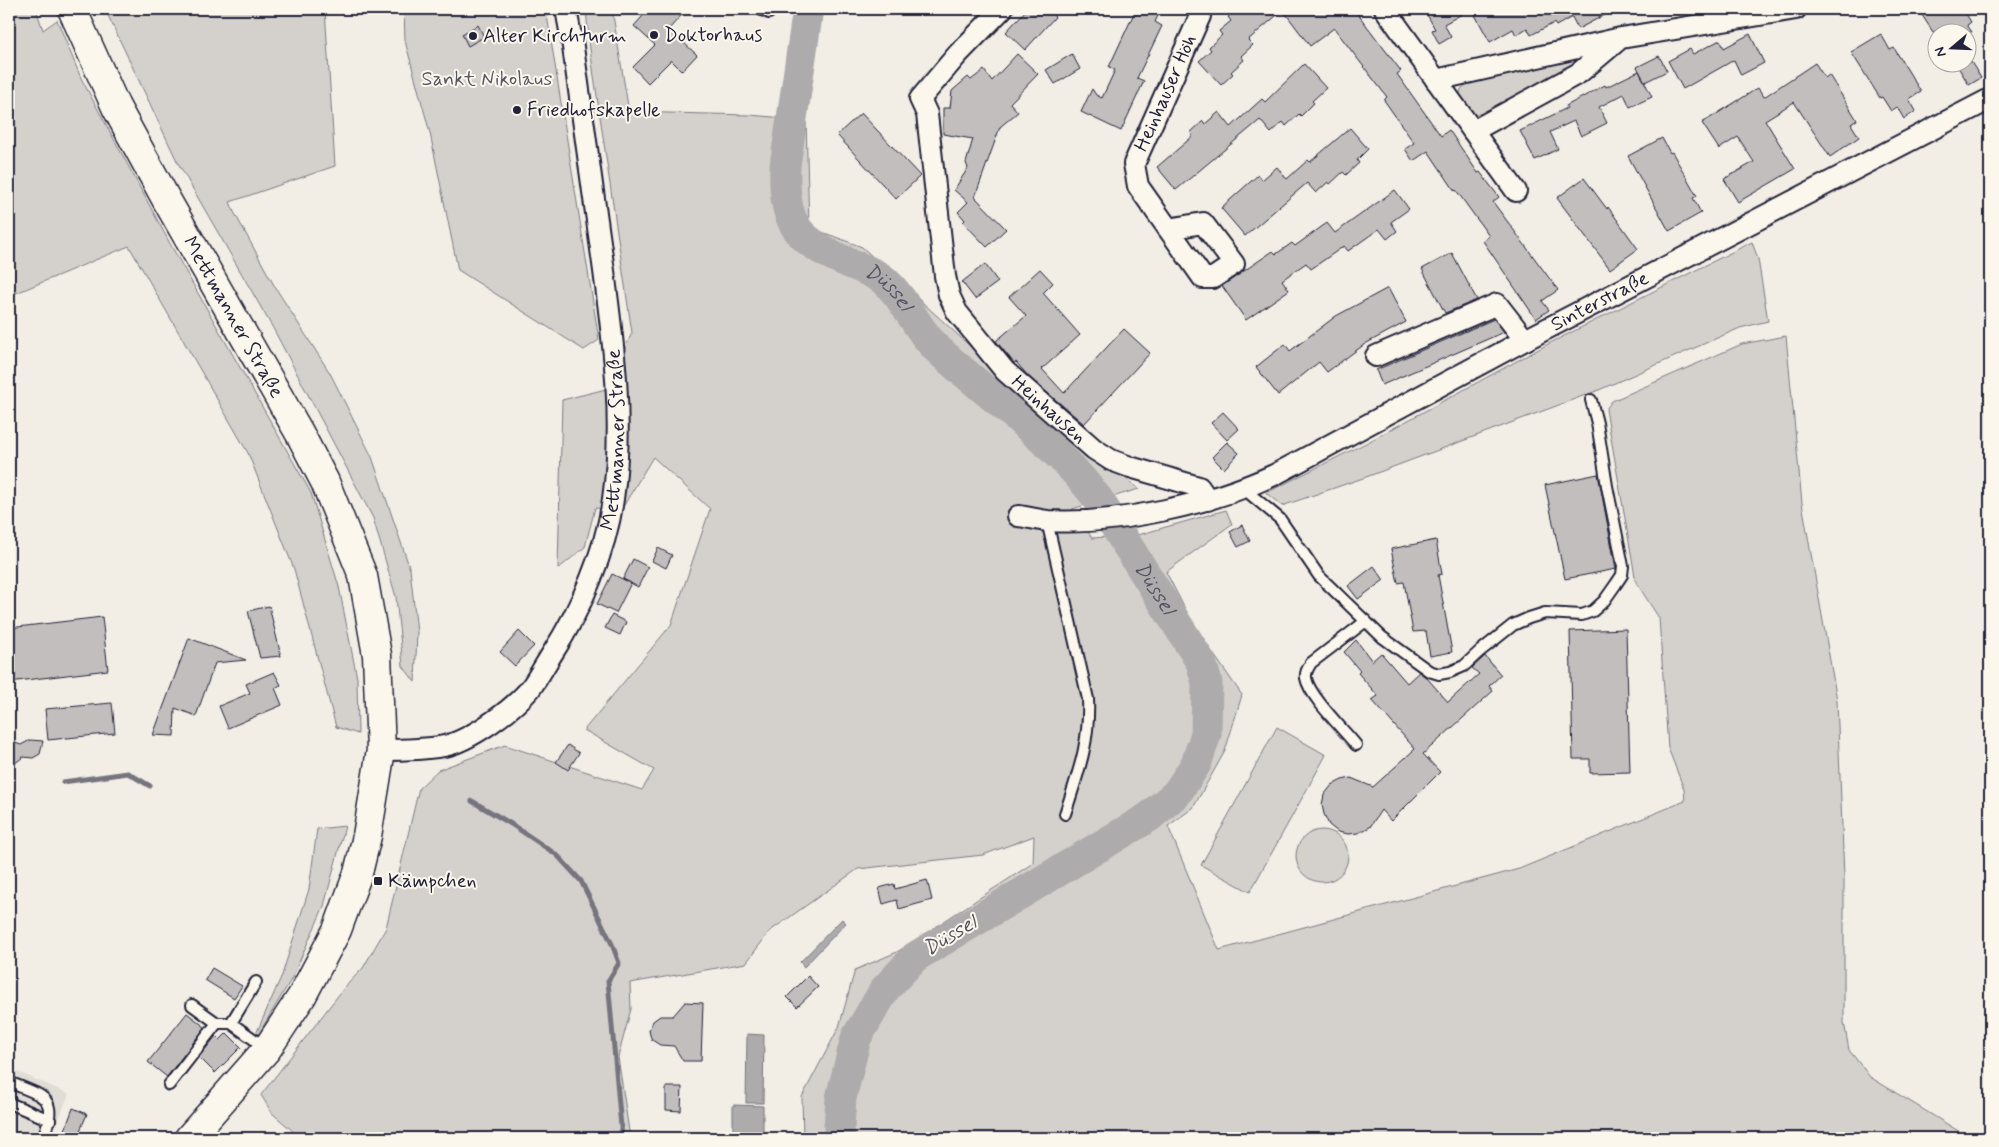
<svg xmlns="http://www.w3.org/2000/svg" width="1999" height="1147" font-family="Mynerve,sans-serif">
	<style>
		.built { fill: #e0dcd6 }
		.green { fill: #d4d1cc; stroke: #7b7a84 }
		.water { fill: #aeabad; stroke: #76747f }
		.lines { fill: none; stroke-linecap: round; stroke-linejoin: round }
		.stream { stroke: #76747f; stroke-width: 5 }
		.river { stroke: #aeabad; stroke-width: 31 }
		.building { fill: #c2bebe; stroke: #22223b }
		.service-casing { stroke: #22223b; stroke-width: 14 }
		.minor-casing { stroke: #22223b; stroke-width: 24 }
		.secondary-casing { stroke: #22223b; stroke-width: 31 }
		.service { stroke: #fbf7ec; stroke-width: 10 }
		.minor { stroke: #fbf7ec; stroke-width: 20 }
		.secondary { stroke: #fbf7ec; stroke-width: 28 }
		.poi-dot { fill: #22223b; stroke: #fbf7ec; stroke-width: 2 }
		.labels { text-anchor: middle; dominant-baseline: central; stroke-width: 4; stroke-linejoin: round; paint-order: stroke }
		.poi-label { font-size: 20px; fill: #22223b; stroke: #fbf7ec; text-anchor: start }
		.park-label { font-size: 20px; fill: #575766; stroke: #fbf7ec }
		.street-label { font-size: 20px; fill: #22223b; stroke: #fbf7ec }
		.water-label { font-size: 21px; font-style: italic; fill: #535263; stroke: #fbf7ec }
	</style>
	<rect width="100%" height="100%" fill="#f2eee5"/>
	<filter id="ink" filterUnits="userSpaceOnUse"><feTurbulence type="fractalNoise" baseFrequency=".02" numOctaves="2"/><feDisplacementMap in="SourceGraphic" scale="10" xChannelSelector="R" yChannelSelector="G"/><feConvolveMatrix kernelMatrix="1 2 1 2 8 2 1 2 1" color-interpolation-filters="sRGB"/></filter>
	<g filter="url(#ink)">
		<path class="built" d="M9,1068L69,1094L51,1138H9Z"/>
		<path class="green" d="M9,9H36L43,30L57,20L81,78L173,249L311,493L339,587L357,678L358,734L336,727L294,569L248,453L129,246L9,296Z
			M105,9H325L335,166L230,202L234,212L275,287L330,373L372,457L410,569L417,632L415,682L403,666L396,597L373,518L274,330L178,163Z
			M404,9H546L599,340L584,350L458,270L430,133L405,41Z
			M586,9H612L629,112L750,115L806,120L809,227L862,247L1044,414L1139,489L1072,509L1092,538L1138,535L1226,510L1232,524L1166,572L1194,626L1242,695L1225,751L1193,808L1168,826L1219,950L1519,869L1685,801L1684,789L1668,748L1659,618L1636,582L1606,409L1612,401L1742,344L1786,336L1802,503L1837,700L1844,877V1022L1849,1050L1870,1077L1960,1132L1990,1135V1138H803L802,1097L839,1027L855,970L897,952L1033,863L1034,836L983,855L858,869L770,931L746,963L630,983L631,1009L618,1057L630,1138H301L272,1113L261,1095L344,988L363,968L386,928L419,788L438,770L505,745L642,790L654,770L584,730L671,625L710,509L653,457L621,510L595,508L585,547L558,569L562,400L606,389L632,333L589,42Z
			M1568,58L1575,60L1573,67L1482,114H1470L1459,97L1461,89L1467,84Z
			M1752,242L1758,259L1768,321L1740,328L1599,390L1366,477L1282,506L1266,493L1368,442L1548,344Z
			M1277,727L1326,755L1250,892L1201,865Z
			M345,826L324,906L292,978L249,1050L282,975L309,889L317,829Z
			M1296 856a26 26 0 1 1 52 0a26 26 0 1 1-52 0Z"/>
		<path class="water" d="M842,919L846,923L804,967L800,962Z
			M747,1034L764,1035L763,1103H746Z
			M733,1105L763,1106V1134H733Z"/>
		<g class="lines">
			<path class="stream" d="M63,782L128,773L150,786
				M472,801L511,824L557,855L581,881L612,944L619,963L608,981L622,1138"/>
			<path class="river" id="s1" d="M808,9L785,166C783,222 795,240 847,262C860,268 874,272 885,281C904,298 913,321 929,340C933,345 939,351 945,356C995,400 1058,446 1098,499L1201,662L1207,683L1206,734L1196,764L1177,793L1149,817L915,957L885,989L856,1038L841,1098L839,1127L840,1138"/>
		</g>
		<path class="building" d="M649,9H687L669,29L697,55L682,71L671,60L648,83L633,67L655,45L634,26Z
			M1027,9H1047L1055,17L1025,50L1006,32Z
			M1136,9H1161L1155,22L1162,26L1137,78L1144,81L1121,131L1081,112L1092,89L1096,95L1102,98L1115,70L1109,67Z
			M1237,9H1354L1401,71L1397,74L1441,136L1449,130L1478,173L1480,172L1499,197L1493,202L1558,290L1542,301L1549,310L1536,319L1483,241L1489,236L1456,190L1455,191L1428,151L1413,161L1405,149L1414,143L1384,100L1387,97L1334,28L1310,46L1283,10L1248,40L1253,45L1241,56L1244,60L1231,72L1233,74L1221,85L1199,61L1211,50L1209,47L1222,35L1219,31L1231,21L1228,17Z
			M1424,9H1471L1444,24L1451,37L1439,44L1432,30L1435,29Z
			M1486,9H1616L1578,29L1572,17L1556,26L1554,23L1531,35L1527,28L1516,35L1513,29L1490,42L1475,15Z
			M1918,9H1963L1971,22L1967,25L1972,32H1933Z
			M478,25L484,37L468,46L462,34Z
			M1750,34L1764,63L1741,75L1734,60L1683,89L1668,61L1690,49L1693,54L1720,40L1724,48Z
			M1881,34L1890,50L1894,48L1921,92L1909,99L1916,111L1904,119L1897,107L1891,111L1882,97L1880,98L1851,52Z
			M1017,54L1038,74L1010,103L1018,112L1000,127L975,197L1006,229L987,247L963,222L965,220L958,212L968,202L954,190L968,168L966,163L973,139L943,134V108H950L952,91L968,77L971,80L984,70L992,81Z
			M1072,54L1080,69L1055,84L1046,70Z
			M1659,56L1667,71L1645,82L1637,67Z
			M1955,62H1971L1981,78L1969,85Z
			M1815,63L1825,78L1829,75L1857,120L1851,124L1859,137L1830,157L1794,102L1765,120L1795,169L1738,202L1724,179L1754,162L1738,137L1719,149L1702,123L1758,88L1764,97Z
			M1304,64L1326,88L1312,101L1314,103L1301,116L1299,114L1286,126L1283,122L1271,133L1260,120L1176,190L1157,167L1193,136L1190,133L1203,121L1205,124L1219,112L1231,127L1262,99L1265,102Z
			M1639,71L1652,97L1630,107L1624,94L1599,107L1607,123L1581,136L1574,121L1550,132L1558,149L1535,160L1520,131L1567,108L1566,106L1605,85L1606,87Z
			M861,113L920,176L896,199L837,135Z
			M1350,128L1368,149L1357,160L1359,163L1346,175L1343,172L1330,184L1328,182L1316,193L1307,183L1245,236L1221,208L1258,175L1262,180L1277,167L1287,179L1308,160L1310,162Z
			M1662,138L1670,153L1672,152L1697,196L1693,198L1701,213L1669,231L1628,156Z
			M1584,178L1607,209L1608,207L1638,249L1610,269L1557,198Z
			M1395,190L1409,209L1391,222L1397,231L1387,239L1379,229L1348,251L1344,246L1311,269L1306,263L1282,280L1289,290L1246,320L1222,286L1273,251L1276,254L1292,243L1295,246L1327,223L1335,233Z
			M1452,253L1477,300L1445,313L1422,269Z
			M985,264L998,282L975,299L962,282Z
			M1040,269L1053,283L1043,293L1080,335L1042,369L1064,393L1124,329L1150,353L1084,424L1029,377L1016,362L1014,363L996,341L1026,316L1009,297Z
			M1388,288L1406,322L1365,344L1327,372L1319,362L1278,395L1256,367L1285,344L1290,351L1336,316Z
			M1494,319L1504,332L1382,385L1376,370Z
			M1223,412L1239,429L1227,440L1211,423Z
			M1227,442L1239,453L1224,469L1212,457Z
			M1598,474L1616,569L1565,579L1545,485Z
			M1242,525L1250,541L1238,547L1230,532Z
			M1436,540L1442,574L1438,575L1452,652L1430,656L1426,631L1413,632L1404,582L1398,583L1391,549Z
			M658,548L672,555L666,568L652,561Z
			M633,559L648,567L638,587L623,579Z
			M1374,566L1384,580L1358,599L1348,586Z
			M612,574L631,583L616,613L597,604Z
			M269,606L281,656L260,658L248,611Z
			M612,615L626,622L620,635L605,628Z
			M102,617L108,670L9,682V628Z
			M1626,629L1630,772L1590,773V759H1573L1570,631Z
			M519,631L534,646L515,666L500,652Z
			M189,638L246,660L215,663L196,716L175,708L174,736L153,735Z
			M1356,640L1372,661L1381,653L1407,683L1419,672L1427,678L1448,702L1479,674L1472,668L1485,656L1501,675L1489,686L1493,691L1423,754L1440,772L1391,821L1381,810L1370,827L1358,833L1348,834L1338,832L1329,825L1324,814L1322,805L1324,795L1332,785L1342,780L1351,778L1373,787L1415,749L1372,700L1378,696L1358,673L1360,671L1344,652Z
			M274,672L281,685L275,688L282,705L228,728L219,706L250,693L246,684Z
			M112,703L115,733L48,740L45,709Z
			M30,740L43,741L40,754L33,758L23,757L9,768V741L21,745Z
			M568,745L579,753L568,770L556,762Z
			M927,880L932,900L899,909L897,900L883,904L879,888L894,884L895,889Z
			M212,968L242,986L234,998L205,980Z
			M808,976L818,987L797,1007L787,997Z
			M685,1002L703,1003L701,1061H683L674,1046L660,1045L652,1040L650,1035L649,1030L653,1021L660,1016H673Z
			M187,1013L205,1027L167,1077L148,1062Z
			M227,1033L241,1047L215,1073L199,1057L216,1036L220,1040Z
			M666,1087H682L681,1111L666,1110Z
			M73,1108L87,1114L77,1138H62Z"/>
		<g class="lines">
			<g class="service-casing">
				<path id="service" d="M760,9L769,13
					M1244,489L1280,519L1319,576L1382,637L1429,671L1439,674L1450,672L1464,666L1479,652L1513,625L1529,618L1545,613L1582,615L1593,611L1604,601L1616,584L1622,575L1623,566L1607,486L1597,423L1591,400
					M1047,521L1088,699C1090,743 1078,773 1065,814
					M1356,745C1344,730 1309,696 1306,678C1305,672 1308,668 1311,663L1366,621
					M192,1005L217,1023
					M231,1023L256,982
					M9,1082C44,1097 59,1096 43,1138
					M169,1085L217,1023H231L266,1048
					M9,1103L50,1120"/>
			</g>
			<g class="minor-casing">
				<g id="minor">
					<path id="s2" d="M1002,9L958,54L920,99L927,114L945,276L949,295L957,312L1005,371L1094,449L1111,460L1130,467L1199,487L1208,500"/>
					<path d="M1385,9L1516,191"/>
					<path d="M1436,80L1621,38L1796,9"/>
					<path d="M1473,131L1579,73L1617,41"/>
					<path id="s3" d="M1168,229L1203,223L1234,264L1213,278H1203L1138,186L1134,164L1200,16L1201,9"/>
					<path d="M1376,356L1497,304L1525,340"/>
					<path id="s4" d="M1018,516C1028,517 1038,520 1048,521C1118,525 1211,504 1274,475L1525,340L1990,99"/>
					<path id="s5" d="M381,750C402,750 423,750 444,746C470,741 512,710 530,689C538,678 545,665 552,654C580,611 606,551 613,499C624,423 614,347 604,271C594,196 583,122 573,47L566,9"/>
				</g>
			</g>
			<g class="secondary-casing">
				<g id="secondary">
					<path id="s6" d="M72,9L116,107L166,199L300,434L325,482L363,576L377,655L381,750L367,836L358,873L337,930L302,996L267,1049L189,1138"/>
				</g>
			</g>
			<use href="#service" class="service"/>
			<use href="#minor" class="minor"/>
			<use href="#secondary" class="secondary"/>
		</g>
	</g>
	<g class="poi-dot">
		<circle cx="654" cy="35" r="5"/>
		<circle cx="473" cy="36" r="5"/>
		<circle cx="517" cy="110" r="5"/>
		<rect x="373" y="876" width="10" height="10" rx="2.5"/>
	</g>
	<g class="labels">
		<g class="poi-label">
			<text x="664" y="35">Doktorhaus</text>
			<text x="483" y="36">Alter Kirchturm</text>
			<text x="527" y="110">Friedhofskapelle</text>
			<text x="388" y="881">Kämpchen</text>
		</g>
		<g class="park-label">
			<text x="487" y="79">Sankt Nikolaus</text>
		</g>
		<g class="street-label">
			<text stroke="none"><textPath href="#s3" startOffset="335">Heinhauser Höh</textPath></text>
			<text stroke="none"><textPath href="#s4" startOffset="632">Sinterstraße</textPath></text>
			<text stroke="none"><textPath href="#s6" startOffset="348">Mettmanner Straße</textPath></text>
			<text stroke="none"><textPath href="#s2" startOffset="474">Heinhausen</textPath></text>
			<text stroke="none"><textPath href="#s5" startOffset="436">Mettmanner Straße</textPath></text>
		</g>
		<g class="water-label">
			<text stroke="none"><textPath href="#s1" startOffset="334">Düssel</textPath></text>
			<text stroke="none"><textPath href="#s1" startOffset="739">Düssel</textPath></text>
			<text transform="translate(950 936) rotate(-31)">Düssel</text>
		</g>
	</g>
	<rect width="1999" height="1147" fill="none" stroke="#fbf7ec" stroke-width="30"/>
	<rect x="15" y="15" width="1969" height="1117" fill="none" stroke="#22223b" stroke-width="2" filter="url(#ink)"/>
	<g transform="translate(1952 48) rotate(251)"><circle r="24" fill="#fbf7ec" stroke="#a4a2a5"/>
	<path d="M0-4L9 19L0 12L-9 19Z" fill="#22223b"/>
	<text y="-8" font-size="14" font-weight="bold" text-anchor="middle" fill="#22223b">N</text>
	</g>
</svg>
